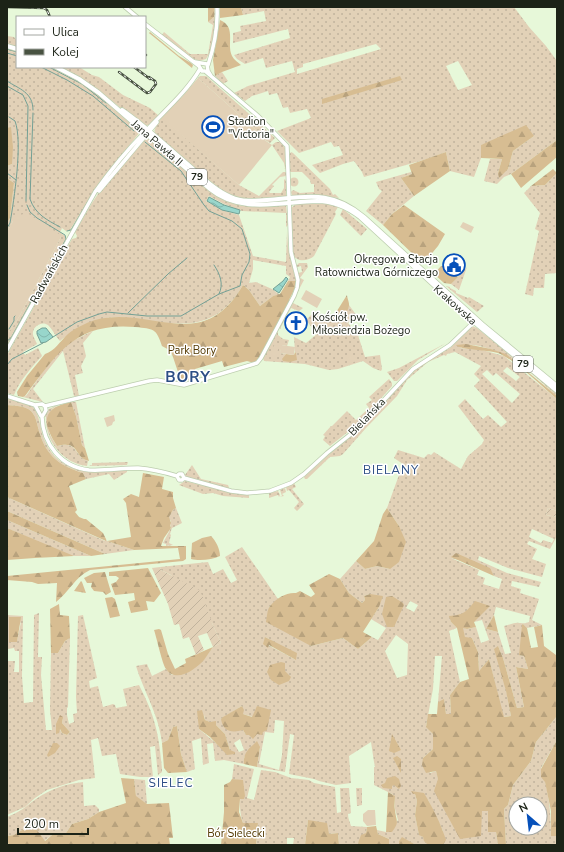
<svg xmlns="http://www.w3.org/2000/svg" width="564" height="852" font-family="'Nunito Sans',sans-serif">
	<style>
		.grass { fill: url(#grass-dots); fill-rule: evenodd }
		.forest { fill: url(#forest-firs) }
		.park { fill: #e2d1b7 }
		.garden { fill: url(#garden-furrows) }
		.water { fill: url(#water-waves); stroke: #73a095 }
		.lines { fill: none; stroke-linecap: round; stroke-linejoin: round }
		.stream { stroke: #73a095; stroke-width: 1 }
		.secondary-casing { stroke: #bdceaf; stroke-width: 5 }
		.primary-casing { stroke: #bdceaf; stroke-width: 5.5 }
		.secondary { stroke: #fff; stroke-width: 3.5 }
		.primary { stroke: #fff; stroke-width: 4 }
		.rail-casing { stroke: #485241; stroke-width: 2.5 }
		.rail { stroke: #fff; stroke-width: 1; stroke-dasharray: 3; stroke-linecap: butt }
		.labels { text-anchor: middle; dominant-baseline: central; stroke-width: 3; stroke-linejoin: round; paint-order: stroke }
		.shield { fill: #fff; stroke: #60655d; stroke-width: 1 }
		.shield-label { font-size: 10px; font-weight: bold; fill: #1c2317 }
		.poi-label { font-size: 11px; fill: #1c2317; stroke: #fff; text-anchor: start }
		.street-label { font-size: 11px; fill: #1c2317; stroke: #fff }
		.park-label { font-size: 11px; fill: #523800; stroke: #fff }
		.neighbourhood-label { font-size: 12px; letter-spacing: 1px; fill: #2b4d84; stroke: #fff }
		.district-label { font-size: 15px; font-weight: bold; letter-spacing: 1px; fill: #2b4d84; stroke: #fff }
	</style>
	<defs>
		<pattern id="grass-dots" width="8" height="8" patternUnits="userSpaceOnUse"><rect width="8" height="8" fill="#e2d1b7"/><path d="M2 2h.1M6 6h.1" fill="none" stroke="#c1b39d" stroke-width="1.8" stroke-linecap="round"/></pattern>
		<pattern id="forest-firs" width="22" height="20" patternUnits="userSpaceOnUse"><rect width="22" height="20" fill="#d7bd92"/><path d="M5 1l3.5 6h-7zM16 11l3.5 6h-7z" fill="#b8a27d"/></pattern>
		<pattern id="garden-furrows" width="10" height="10" patternUnits="userSpaceOnUse"><rect width="10" height="10" fill="#e2d1b7"/><path d="M-1 1l2-2M0 10L10 0M9 11l2-2" fill="none" stroke="#c1b39d"/></pattern>
		<pattern id="water-waves" width="16" height="10" patternUnits="userSpaceOnUse"><rect width="16" height="10" fill="#98d6cb"/><path d="M0 5q4-4 8 0t8 0" fill="none" stroke="#82b7ae"/></pattern>
	</defs>
	<rect width="100%" height="100%" fill="#e7f8d9"/>
	<path class="grass" d="M214,7H216C216,21 215,47 206,59L199,61L192,58L162,35L164,32L190,54H208L213,25L208,22L214,17Z
		M241,7H514L529,27L546,46L557,61V140L511,174L504,177L497,184L484,181L490,159H502L498,173L508,169L513,151L534,136L481,145V158L474,177L450,171L446,152L427,159L364,177L362,172L354,161L343,164L320,173L312,165L343,155L339,146L334,147L331,142L299,153L277,131L311,118L307,109L290,113L288,107L283,108L277,93L269,95L268,91L252,96L245,101L234,93L248,86L295,72L292,61L266,68L263,58L245,64L237,59L234,55L290,38L288,29L233,43V33L241,31L240,26L266,21L264,11L243,15ZM376,44L381,49L297,74V69L303,67V64ZM458,61L472,85L458,90L446,66Z
		M7,36L14,37L17,41V48L7,45Z
		M7,48L17,51V67H52L75,79L94,91L140,132L102,179L70,230L66,231L62,228L60,232L65,236L66,239L7,346V338L9,337V332L19,317L61,237L13,217V221L7,232V223L10,218L14,183L7,178V166L12,164L8,128H7Z
		M61,67H79L92,75L99,77L123,95L150,108L159,116L149,125L144,126L86,81Z
		M222,72L228,81L223,84L215,76Z
		M200,76H206L247,112L275,138L270,143L263,139V136L198,78Z
		M180,97L182,98L164,119L239,185L259,196L283,172H286V176L280,177L272,185L274,186L269,192L270,193H281L284,188V180L285,179L286,181V196L250,199L240,198L222,191L155,135C151,125 174,104 180,97Z
		M149,139L212,192L225,201L242,206H250L286,205L288,225L286,227V213L242,211L224,204L209,196L206,201L222,210L239,215L253,256L286,262L287,231L288,247L296,281H288L290,277L286,274V266L253,260V269L249,283L256,282L272,289L280,295L273,296L260,306L249,290L243,285C217,330 186,326 140,320C130,318 117,316 106,318C100,320 93,324 87,326C76,331 68,334 60,341C56,337 53,330 48,325C43,321 34,325 33,332C32,336 36,341 37,344L23,352L25,355L38,348L42,356C31,368 20,380 14,395L7,393V355L72,239L76,238L77,236L75,232L92,203L102,188L143,142L145,140Z
		M276,142H281L285,148L286,169L284,168H285L284,163L272,145Z
		M291,152L293,153L330,189L333,195L335,194L339,198L318,195H292L291,192L293,190L300,193L314,192V184H311L310,180L302,172H290L289,155Z
		M411,172L412,174L401,178L414,196L392,214L383,225L366,211L382,191L379,189L376,182Z
		M557,173V273L545,274L544,288H534L533,296L525,294L539,231L535,229L540,213L524,193L531,186L545,185Z
		M289.5 182a4.5 4.5 0 1 1 9 0a4.5 4.5 0 1 1-9 0Z
		M318,202L336,205H331L338,207L335,212L336,214L314,256C309,261 296,263 293,254L291,208L295,205H297L296,203Z
		M343,209L367,229L361,236L340,215Z
		M299,263H307L308,267L300,278L304,280L297,293L299,284L298,273L302,272L301,266L297,267L296,266Z
		M467,267L459,290L451,284Z
		M446,286L450,287V288L456,291V293L468,298L469,297L484,306L477,312Z
		M293,303L303,308L299,311L291,308L281,327V329L279,328Z
		M349,305L357,316L348,323L358,335L365,357L380,355L382,369L381,371L373,368L363,361L338,369L329,370L305,364L264,361L263,358L278,331V335L283,339L289,340L287,346L282,345L280,353L286,354L284,357L290,362L296,353L295,352L294,337L306,343L317,334L306,320L313,313L330,322L349,307Z
		M472,326L477,328L557,393V396C534,376 514,354 483,347C474,345 468,343 460,348L482,350L504,356L557,399V511L548,508L546,515L557,517V536L550,549L529,541L527,544L537,549L532,559L546,564L542,577L508,568L479,556L478,560L507,573L541,582L539,587L512,581L511,586L521,589L520,593L539,599L532,620L542,625L527,628L523,624L520,655L524,656L528,669L516,667L524,707L517,708L503,658L498,646L511,716L503,717L489,659L479,671L478,652L472,638H465L462,627L467,629L476,627L481,643L489,640L482,620L474,622L467,611L460,616H450L451,622L457,628L449,631L460,682L450,695L451,714H446L444,700L438,702L442,656H435L433,689L426,726L433,734V749L423,758L430,773L436,771L438,778L482,811H489L488,832H496L498,845H443L444,844L443,831L428,800L415,794L417,801L415,815L419,834L423,837L428,845H416L402,838L399,841V845H389V839L378,834L377,830L386,832L398,820L395,809V797L392,794L374,785V767H375L374,762L371,742L349,756L351,783L336,785L319,781L314,779L289,774L294,735L290,734L285,772L257,767L260,747L244,757V764L224,760L215,761L213,743L207,744L209,763L203,765L201,738L192,741L195,769L187,772L181,754L177,726L173,727L168,740L162,743C159,715 144,692 136,666L147,664L152,676L166,669L172,675L204,659L213,647L221,643L212,623L171,575L161,570L160,567L208,562L213,574L223,569L231,583L237,580L225,557L242,547L278,599L269,607L311,646L343,638L358,649L372,637L378,640L386,628L371,619L379,607L370,594L364,596L365,600L362,603L349,593L340,579L356,561L365,569L377,566L390,569L399,526L387,508L403,464L394,458L398,450L424,458L428,454L431,455L434,452L461,469L468,456L482,444L484,440L458,406L465,399L483,419L488,415L501,427L507,422L474,386L480,380L474,374L481,366L455,352L447,354L446,356L444,355L428,362L407,380L397,396L366,428L343,454L340,456L330,457L307,479H305L304,477L328,455L361,428L412,372L424,363L450,348ZM507,367L520,377L516,381L503,371ZM487,370L493,376L496,373L520,394L512,403L482,374ZM532,529L554,539L552,543L543,540L541,543L529,537ZM451,558L489,568L494,576L502,579L499,589L483,584L485,578L477,575L479,570ZM410,601L418,605L414,612L406,608ZM496,607L530,616L529,622C524,624 524,623 519,623C515,622 509,625 504,626L511,653L505,654L498,632L486,629L494,615ZM396,635L408,644L407,675L397,678L385,651ZM265,637L269,639L296,660L268,645ZM242,706L243,714L253,717L246,735L243,730L221,719ZM204,715L205,720L216,725L225,734L230,750L218,745L199,729ZM275,720L284,721L282,755L279,770L259,764L265,732L274,733ZM240,739L244,750L239,752L234,743Z
		M93,331L83,343L86,356L81,366L83,373L75,375L79,396H74L63,351L33,389L43,402L23,397L26,396C38,380 53,354 70,343C77,338 85,335 93,331Z
		M446,343L418,360L397,381H394L387,372L399,368Z
		M389,379L392,383V386L358,424L330,446L323,440L325,436L323,435L331,426H332L347,411L356,420L369,408L366,404L372,400L369,397Z
		M7,397C13,399 29,402 33,407C40,415 40,429 44,439C59,476 93,472 127,470V472L114,480L109,474L86,479L83,473C61,466 47,457 40,434C37,426 37,417 31,411C24,405 15,406 7,405Z
		M71,402H76L85,448L82,445L76,416Z
		M60,404L52,409C47,428 46,430 57,446C80,441 72,455 88,461L87,466C62,463 45,440 46,417L44,416L49,409Z
		M128,462L127,465L89,466L92,465V463Z
		M192,465L201,479L228,485L230,490L186,477L185,475Z
		M185,481L237,494L249,495V498L223,496L213,493L203,494L179,485Z
		M294,483L296,487L292,489L304,504L297,511L294,508L299,502L289,490L287,491L286,487Z
		M285,488L286,492L282,494L284,496L279,497L278,495L269,498V493L278,491L280,495L279,497L282,496L280,490Z
		M7,497L105,541L106,539L107,541L134,550L105,554L7,511Z
		M176,508L182,523L172,528L170,534L171,535L169,543L173,545L166,546V544L163,543L171,528L170,524L171,521L168,518L173,510Z
		M7,520L91,556H74L68,555L7,528Z
		M39,613L38,657H42L41,675L46,730H52L50,710L51,653H58L65,641L70,638L68,707L67,708V715L69,724L74,722L73,714L77,713L76,697L78,616L83,615L97,678L89,681L90,688L98,686L103,707L113,704L115,705L116,708L127,706L123,689L139,685C155,716 159,734 162,769V772L158,775L155,746L150,747L153,777H140L120,774L116,754L102,756L98,738L91,740L95,778L79,780L47,790L35,798L25,807L7,815V615L23,616L22,676L24,703L33,702L34,615ZM21,622L17,641L9,642ZM14,648L15,651H19V672H14L15,661H8V649ZM63,717L62,723L70,732L67,735L62,733L59,728Z
		M557,716V740L541,768C549,791 551,813 551,836H557V845H506L504,809L508,805L513,785L531,761L536,742ZM516,804H540V828H516Z
		M234,764L254,769L247,798L254,800L261,770L275,772L291,778L309,780L314,783L335,787L337,813L341,812L340,788H349L351,813L348,814C348,819 350,822 351,826L367,827L366,833L358,843L359,845H339L338,833L329,834L308,820L305,845H293L294,838H287V845H256L258,823H243C238,808 240,796 243,781L232,779Z
		M134,779L145,780L147,804L136,797Z
		M83,782L84,806L95,805L99,809V812L88,819L72,824L66,833L52,835L44,841L22,830L14,835L7,836V817C20,812 25,807 36,799C50,789 66,784 83,782Z
		M356,788H362V805L357,806Z"/>
	<path class="forest" d="M208,7H214V17L208,22Z
		M220,7H241L243,15L220,18Z
		M220,20C237,27 226,44 232,56C234,60 238,62 241,65L222,72L215,76L213,60Z
		M150,32L179,56L191,63L193,65L192,68L149,33Z
		M400,76L402,80L322,104V99Z
		M526,125L534,136L513,151L508,169L499,178L498,173L502,159L481,158V145Z
		M11,127L13,147L12,164L7,166V128Z
		M557,140V157L521,188L511,174Z
		M446,152L450,171L414,196L401,178L412,174L409,165Z
		M553,169L557,173L545,185L531,186Z
		M7,178L14,183L10,218L7,223Z
		M404,205L445,234L438,246L423,264L383,225L392,214Z
		M441,266H447L452,271L451,273L454,276L455,275L458,277L451,284L444,283L434,274Z
		M288,281H296L295,288L289,300L290,301L257,361L254,363L247,361L224,367L222,361L195,369L198,378L180,382L181,381L171,351L162,346C156,328 154,329 135,327C75,322 57,354 25,396L23,397L18,396L17,392L27,376L45,354C55,351 60,341 68,334C75,328 86,323 95,320C152,305 202,356 243,285L249,290L260,306L273,296L280,294Z
		M347,295C347,297 349,302 349,304C350,313 337,320 330,322Z
		M466,344L491,349L506,354L557,396V399C540,385 517,361 498,353C488,350 460,350 456,345Z
		M295,352L296,353L297,360L290,362L283,361L282,359L286,354L294,355Z
		M71,402L76,416L82,445L85,448L89,461C73,458 81,440 57,446C42,423 41,408 71,402Z
		M7,405C15,406 24,405 31,411C37,417 37,426 40,434C47,457 61,466 83,473L86,479L69,486L77,510L75,512L79,517L84,519H86L103,533L106,539V541L7,497Z
		M143,473L164,477L162,489L173,492V498L176,508L173,510L169,517L171,523L170,525L171,528L164,538L161,546H186V559L183,561L90,570C75,577 69,592 56,602L57,583L38,584L32,582L7,580V576L180,559L178,548L134,550L107,541L131,537L126,503L123,499L131,494L139,497Z
		M387,508L399,526L406,542L399,562L390,569L377,566L365,569L356,561L374,541L383,514Z
		M7,511L105,554L91,556L7,520Z
		M7,528L74,556L35,558L7,560Z
		M211,536C216,541 220,549 220,556C212,560 199,561 191,559L192,543L202,538Z
		M456,553L490,568L494,576L451,557Z
		M148,568L161,593L154,602L146,601L148,610L131,613L128,602L135,600L134,593L115,595L111,584L116,582L119,578L116,576H109V572Z
		M105,572L111,592L106,595L103,592L94,591L91,587L92,583H87L84,578L94,573Z
		M329,574L340,579L349,593L362,603L365,600L364,596L370,594L383,596L379,607L363,632L372,637L358,649L343,638L311,646L266,622C267,617 267,610 270,606C276,598 287,592 296,593L300,591L311,597L315,594L309,585Z
		M81,581L82,582L86,593L74,591Z
		M392,596L403,603L404,605L394,627H387L382,614L386,597Z
		M112,597L115,599L120,616L110,618L105,598Z
		M475,601L490,606L474,622L476,627L467,629L463,628L465,637L472,638L478,652L479,671L489,659L504,717L511,716L506,691L494,649L498,646L503,658L517,708L524,707L516,667L528,669L524,656L519,655L522,625L523,624L527,628L531,648L538,647L534,627L542,625L544,646L556,655L557,649V716L536,742L531,761L513,785L508,805L504,809L506,845H498L496,832H488V811H482L481,836L460,839L434,791L438,779L436,771L426,773L422,765L423,758L433,749V734L426,727L428,714H437L438,702L444,699L446,714H451L450,695L460,682L469,679L457,628L451,622L449,616C464,615 466,612 475,601Z
		M59,604L60,615L69,616L70,638L65,641L58,653H51L50,609Z
		M494,615L498,632L486,629Z
		M9,617H21L17,642H9Z
		M159,629L161,630L168,654L175,669L186,663L185,659L213,647C210,651 207,656 204,660C196,669 176,684 166,669C162,663 157,639 154,630Z
		M265,637L297,653L296,660L269,645L268,648L263,644Z
		M281,662L285,663V671L291,677L289,681L279,685L271,680L267,672L270,665Z
		M242,706L244,710L243,714L252,717L257,706L271,710L267,730L263,732L262,735L257,734L253,739L249,735H246L243,730C232,733 223,732 221,719L223,717Z
		M202,710L205,720L210,722L216,721V725L225,734L230,750L235,752V754L227,755L210,737L199,729L197,711Z
		M60,715L63,717L62,723L70,732L67,735L62,733L60,729L59,733L56,734V724Z
		M177,726L181,754L187,772L168,773L164,768L162,743L168,740L173,727Z
		M392,734L401,750L394,753L389,751Z
		M557,740V836H551V811L545,782L541,777V769Z
		M257,741L260,747L257,767L244,764C243,752 249,749 257,741Z
		M53,743H57L60,746L55,753L48,757L47,755Z
		M397,756L401,759V773L393,758Z
		M395,776L399,779L401,786L399,789L394,785L392,786V789L383,788L381,785L385,783L387,778Z
		M121,778L134,779L136,796L147,804L169,803L173,838H169L170,845H9L7,841V836L14,835L22,830H37L45,841L52,835L66,833L72,824L88,819L99,812L126,803Z
		M232,779L243,780L245,796L244,799H240L239,812L243,823H258L256,845H221L224,812V785L230,782Z
		M411,791L424,793C433,808 441,824 446,840L443,845H428L424,841L423,837L419,835L415,815L417,801L415,794H413Z
		M388,792L395,796C395,801 394,806 395,810C396,821 400,822 392,832H386Z
		M308,820L327,823L329,834L338,833L339,845H305Z
		M376,826L378,834L389,839V845H359L358,843L361,835L366,833L367,827Z
		M402,837L416,845H399V841Z"/>
	<path class="park" d="M198,78L263,136V139L272,145L239,185L163,119Z
		M27,213L59,234L61,237L19,317L9,332V337L7,338V232L13,221V217Z
		M463,222L474,227L471,233L460,227Z
		M306,290L322,299L317,308L301,299Z
		M274,345L279,346L276,357L271,355Z
		M281,345L295,347L294,355L280,353Z
		M355,355L357,361L348,364L346,358Z
		M114,415L115,421L113,422L112,425L107,427L104,418Z
		M368,810H375L376,825L367,826L363,821V814Z"/>
	<path class="garden" d="M548,508L557,511V517L546,515Z
		M160,567L161,570L199,590L203,597L212,623L221,643L213,647L207,633L198,636L204,650L196,655L189,637L183,639L179,624L174,625L168,604L152,568Z"/>
	<path class="water" d="M209,197L224,205L240,210L239,214L222,210L207,201Z
		M286,277L288,279L279,293L273,289L283,281Z
		M42,328H46L53,337L46,342L41,343L37,334V331Z"/>
	<g class="lines">
		<path class="stream" d="M7,44L16,47
			M7,49L17,52
			M7,53L17,56
			M41,67L67,80L93,96L134,131
			M49,67L82,84L106,103
			M7,81C19,89 33,92 33,110
			M7,86L23,95L28,106L26,201
			M33,113L30,199C35,214 47,220 60,227
			M7,173L16,180
			M7,228L10,223C14,200 23,142 15,121L9,117
			M67,231L71,230L88,201
			M214,265C220,274 224,284 219,294
			M128,313L168,274L187,258
			M9,329L14,321V317L15,316
			M53,337L77,322L99,314L107,312L147,316H181L219,294L240,286L242,275L249,262L250,254L242,229L232,221L209,211L204,205L181,171L145,142
			M7,341L11,338L66,239L65,235L37,218L30,212L27,205
			M7,365L12,359L43,343"/>
		<g class="secondary-casing">
			<path id="secondary" d="M125,7L137,17
				M195,62L207,64L208,71L211,76
				M208,65C214,47 218,26 217,7
				M99,191L157,122
				M7,350L95,192C110,171 126,151 144,133C163,112 186,93 200,69
				M7,396L35,405L41,416
				M35,405L42,404L45,406L46,410L42,417C43,444 61,467 89,470C105,471 122,468 138,468C151,469 164,472 177,476L179,474H182L184,478
				M45,406L149,381L157,380L184,385L257,363L261,358L294,296L297,288L298,280L291,252L287,146L258,116L205,71H202L199,66L145,24
				M177,476L179,480H182L184,478L231,491L247,493L270,491L291,483L304,474L327,453L356,430L413,369L450,345L474,322"/>
		</g>
		<g class="primary-casing">
			<path id="primary" d="M7,46L17,49
				M56,67L79,79L99,93L210,189C240,214 281,202 317,201C334,201 347,207 360,217L474,322L557,391
				M122,110C147,127 169,149 192,168C204,179 216,191 231,197C242,202 254,201 267,200C306,197 331,189 364,217L482,324L557,386"/>
		</g>
		<use href="#secondary" class="secondary"/>
		<use href="#primary" class="primary"/>
		<g class="rail-casing">
			<path id="rail" d="M7,7L44,8L47,10L50,17
				M145,55H146
				M134,67L150,79
				M119,72L147,93L150,92L156,84L155,81L149,77"/>
		</g>
		<use href="#rail" class="rail"/>
	</g>
	<defs>
		<g id="stadium-ring" transform="scale(1.15)"><circle r="9.5" fill="#fff" stroke="#0650ba" stroke-width="1.5"/><path d="M0-5a6.5 5 0 1 0 0 10a6.5 5 0 1 0 0-10ZM-3.5-1.8h7v3.6h-7Z" fill="#0650ba"/></g>
		<g id="civic-ring" transform="scale(1.15)"><circle r="9.5" fill="#fff" stroke="#0650ba" stroke-width="1.5"/><path d="M-.6-6.5H3V-4.5H.6V-3L4-1V1h2V6H-6V1h2V-1L-.6-3ZM-1.2 2.5V6h2.4V2.5Z" fill="#0650ba"/></g>
		<g id="church-ring" transform="scale(1.15)"><circle r="9.5" fill="#fff" stroke="#0650ba" stroke-width="1.5"/><path d="M-1.2-6h2.4v3.5h3.3v2.4h-3.3V6h-2.4V-.1h-3.3v-2.4h3.3Z" fill="#0650ba"/></g>
	</defs>
	<g fill-rule="evenodd">
		<use href="#stadium-ring" x="213" y="127"/>
		<use href="#civic-ring" x="454" y="265"/>
		<use href="#church-ring" x="296" y="323"/>
	</g>
	<g class="labels">
		<g class="shield">
			<rect x="187" y="169" width="20" height="16" rx="3"/>
			<rect x="513" y="356" width="20" height="16" rx="3"/>
		</g>
		<g class="shield-label">
			<text x="197" y="177">79</text>
			<text x="523" y="364">79</text>
		</g>
		<g class="poi-label">
			<text x="228" y="121">Stadion<tspan x="228" dy="13">"Victoria"</tspan></text>
			<text x="438" y="259" text-anchor="end">Okręgowa Stacja<tspan x="438" dy="13">Ratownictwa Górniczego</tspan></text>
			<text x="312" y="317">Kościół pw.<tspan x="312" dy="13">Miłosierdzia Bożego</tspan></text>
		</g>
		<g class="street-label">
			<text transform="translate(157 143) rotate(41)">Jana Pawła II</text>
			<text transform="translate(49 274) rotate(-61)">Radwańskich</text>
			<text transform="translate(455 305) rotate(42)">Krakowska</text>
			<text transform="translate(367 417) rotate(-46)">Bielańska</text>
		</g>
		<g class="park-label">
			<text x="192" y="350">Park Bory</text>
			<text x="236" y="833">Bór Sielecki</text>
		</g>
		<g class="neighbourhood-label">
			<text x="391" y="470">BIELANY</text>
			<text x="171" y="783">SIELEC</text>
		</g>
		<g class="district-label">
			<text x="188" y="377">BORY</text>
		</g>
	</g>
	<rect width="564" height="852" fill="none" stroke="#1c2317" stroke-width="16"/>
	<rect x="16" y="16" width="130" height="52" fill="#ffffff" stroke="#a4a7a2"/>
	<rect x="24" y="29" width="20" height="6" fill="#ffffff" stroke="#a4a7a2"/>
	<text x="52" y="36" font-size="12" fill="#1c2317">Ulica</text>
	<rect x="24" y="49" width="20" height="6" fill="#485241" stroke="#a4a7a2"/>
	<text x="52" y="56" font-size="12" fill="#1c2317">Kolej</text>
	<g transform="translate(528 816) rotate(332)"><circle r="19" fill="#ffffff" stroke="#a4a7a2"/>
	<path d="M0-3L7 15L0 10L-7 15Z" fill="#0650ba"/>
	<text y="-6" font-size="11" font-weight="bold" text-anchor="middle" fill="#1c2317">N</text>
	</g>
	<path d="M18 828v6h70v-6" fill="none" stroke="#1c2317" stroke-width="2"/>
	<text x="24" y="828" font-size="12" fill="#1c2317" stroke="#ffffff" stroke-width="3" paint-order="stroke">200 m</text>
</svg>
